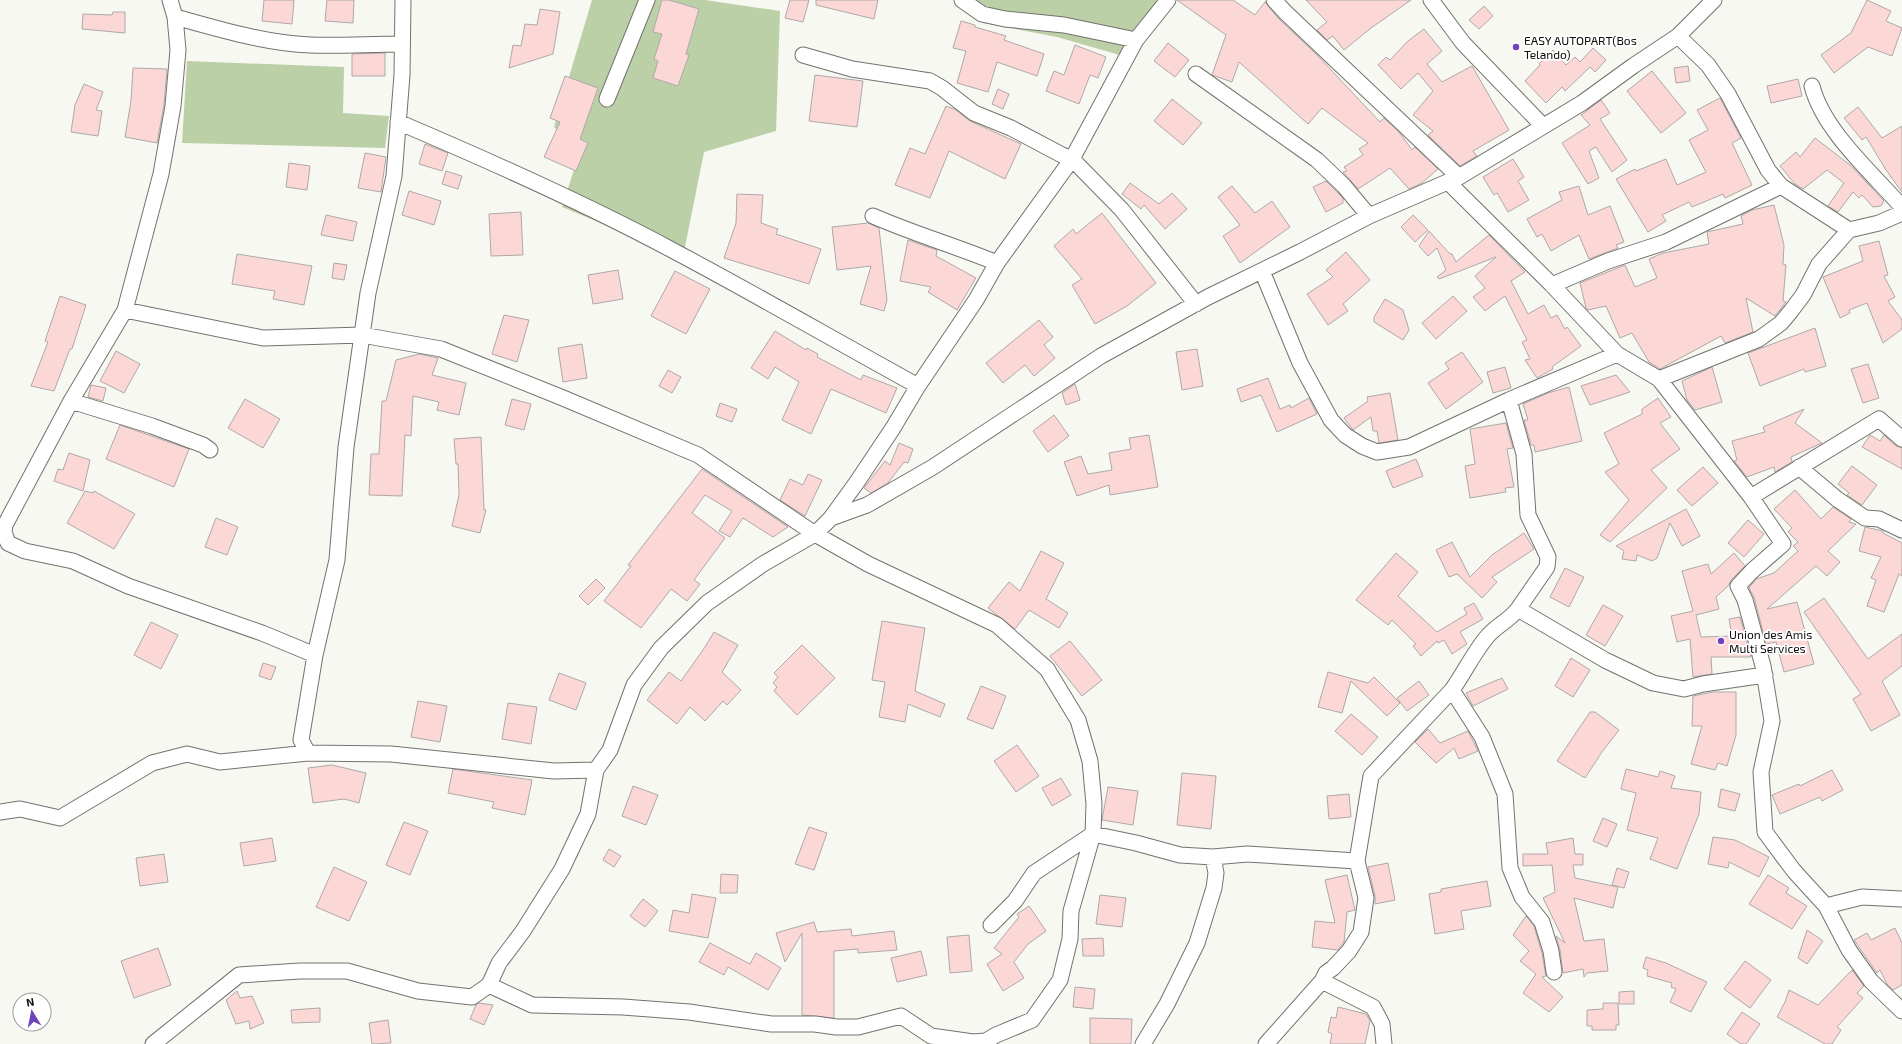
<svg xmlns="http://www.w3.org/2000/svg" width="1902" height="1044" font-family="'Exo 2',sans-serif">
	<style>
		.green { fill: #bcd0a7 }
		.building { fill: #fbd8d6; stroke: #aea8a8 }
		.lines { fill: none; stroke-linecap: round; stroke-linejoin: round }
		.street-casing { stroke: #73726e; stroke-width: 17 }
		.street { stroke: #fff; stroke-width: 15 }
		.poi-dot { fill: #7143bb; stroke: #fff; stroke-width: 1.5 }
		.labels { text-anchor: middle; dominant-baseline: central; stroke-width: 3.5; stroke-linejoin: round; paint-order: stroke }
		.poi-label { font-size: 12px; fill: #0d0c0b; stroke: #fff; text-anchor: start }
	</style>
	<rect width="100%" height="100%" fill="#f8f8f3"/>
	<path class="green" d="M592,0H705L780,11L776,131L704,152L683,257L562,207L580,151L554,127Z
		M961,0H1157L1123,56L1057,37L983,23Z
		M187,61L344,67L343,113L389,116L385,148L182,143Z"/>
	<path class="building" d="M264,0H294L292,24L262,21Z
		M327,0H354L353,23L325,21Z
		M662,0H669L699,9L686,54L689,55L678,86L653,78L658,61L654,59L662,34L653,32Z
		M790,0H809L803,22L785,18Z
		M816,0H878L874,19L816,5Z
		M1177,0H1233L1255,15L1265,2L1278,18L1318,56L1380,122L1384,118L1399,132L1412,150L1415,147L1438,169L1422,183L1409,189L1390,168L1358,189L1343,172L1347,171L1344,167L1363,155L1359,149L1368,143L1322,108L1308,124L1239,62L1232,82L1212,75L1226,35Z
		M1306,0H1411L1371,28L1344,50L1333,36L1327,40L1317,30L1327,22Z
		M1867,0L1891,11L1886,21L1902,28L1892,56L1868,47L1834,73L1821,55L1851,33Z
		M1484,6L1493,16L1479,29L1469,20Z
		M540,9L560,12L553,54L509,68L513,45L521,46L525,24L537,25Z
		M113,12H125V33L82,29L83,14L112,15Z
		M961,21L975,25V27L1006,36L1004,40L1044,54L1037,76L997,62L988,92L957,83L966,51L953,48Z
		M1424,29L1442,51L1427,64L1442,82L1472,66L1509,130L1473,151L1477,156L1460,166L1428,135L1433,131L1413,115L1433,91L1418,73L1401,89L1378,65L1386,57L1390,60L1408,41Z
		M1168,43L1189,60L1175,77L1154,61Z
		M1075,45L1106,57L1098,78L1090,75L1079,104L1046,91L1054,71L1064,75Z
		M1593,48L1606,60L1595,72L1590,67L1565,91L1562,87L1546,103L1525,81L1540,65L1539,64L1553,50L1566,65L1575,57L1580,62Z
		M385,53V76H352V54Z
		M1688,66L1690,81L1676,83L1674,68Z
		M133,68L167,69L164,105L157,143L125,137L131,101Z
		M1652,71L1686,113L1661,133L1627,91Z
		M815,75L863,81L857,127L809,121Z
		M565,76L598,88L580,139L588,143L576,171L544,157L560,122L550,118Z
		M1798,79L1802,96L1771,103L1767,86Z
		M84,84L103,92L96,110L102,111L98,136L71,132L75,105Z
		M998,89L1009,94L1003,109L992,104Z
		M1720,98L1741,138L1732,143L1752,185L1725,198L1723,194L1692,207L1689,202L1662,215L1666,221L1648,232L1616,179L1635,169L1636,171L1666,159L1677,185L1706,172L1689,140L1708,130L1697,110Z
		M1172,99L1202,123L1183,145L1154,121Z
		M1601,100L1610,113L1600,119L1627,160L1612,172L1596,147L1589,151L1599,178L1588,184L1562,143L1590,125L1581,115Z
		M946,106L956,110L970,121L1021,144L1005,179L949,151L930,198L895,185L910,148L925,154Z
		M1858,107L1882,138L1902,126V192L1886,170L1866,137L1862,140L1844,118Z
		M1815,138L1850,165L1884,201L1881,206L1873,207L1862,195L1859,198L1853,192L1838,212L1828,206L1844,183L1827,170L1803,189L1795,184L1780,166L1796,152L1800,157Z
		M425,144L448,153L442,171L419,164Z
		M365,153L386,157L381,192L358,188Z
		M1513,159L1524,177L1518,181L1529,200L1508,212L1497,193L1494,195L1483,177Z
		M289,163L310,166L307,190L286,187Z
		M446,171L462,176L458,189L442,184Z
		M1326,181L1343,198V203L1326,212L1313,187Z
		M1130,183L1159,204L1172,193L1187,209L1165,229L1144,205L1141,209L1122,194Z
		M1232,186L1255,213L1272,201L1290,227L1240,263L1223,236L1240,225L1218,197Z
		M1579,186L1588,215L1610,206L1624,242L1616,245L1618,248L1589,259L1579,235L1551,251L1542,234L1537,237L1527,219L1562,200L1559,192Z
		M409,191L441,201L434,225L402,215Z
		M737,194L763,195L761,223L778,229L776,234L821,249L809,284L724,258L736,223Z
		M1774,205L1784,245L1783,264L1786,265L1783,301L1786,302L1775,316L1746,298L1753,332L1725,343L1721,336L1660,369L1649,362L1632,333L1620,338L1606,306L1588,310L1586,308L1580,283L1625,265L1635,287L1657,278L1649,259L1663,253L1709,244L1707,232L1743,224L1741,216L1752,210Z
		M521,212L523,255L491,256L489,214Z
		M1102,213L1156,283L1127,306L1095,324L1072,285L1082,279L1054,246L1073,229L1076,234Z
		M326,215L357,222L353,241L321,235Z
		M1413,215L1428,230L1415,242L1401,227Z
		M868,223L879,228L887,300L884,311L860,304L871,266L837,270L832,227Z
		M1429,231L1450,254H1452L1456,262L1489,235L1525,272L1511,281L1528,314L1544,305L1551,318L1557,315L1565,329L1567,327L1581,346L1552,367L1553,369L1537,378L1525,360L1530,359L1522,342L1527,340L1505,296L1485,311L1473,297L1485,288L1475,276L1496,257L1439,279L1437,277L1446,270L1437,248L1428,256L1419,246Z
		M908,240L937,250L936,256L976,278L957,310L928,292L931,287L900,281Z
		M1879,241L1888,275L1884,276L1895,297L1888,301L1902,320V329L1883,343L1867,303L1849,310L1850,313L1840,318L1823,277L1863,261L1859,246Z
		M1346,252L1370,280L1343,304L1348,311L1328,325L1307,294L1333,277L1326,270Z
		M237,254L312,266L304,305L273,299L275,291L232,284Z
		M334,263L347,265L344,280L332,278Z
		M618,270L623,299L593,304L588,275Z
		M675,271L710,289L686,334L651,316Z
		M60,296L86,305L72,349H70L54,391L31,386L48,342L45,341Z
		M1453,296L1467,311L1436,339L1422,323Z
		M1385,299L1403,310L1409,330L1403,340L1374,322V317Z
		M504,315L529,320L517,362L492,354Z
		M1039,320L1053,337L1044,345L1055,358L1034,376L1025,365L1003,383L986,363Z
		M1815,328L1826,366L1805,372L1804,369L1760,386L1748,353Z
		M775,331L806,350L807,348L818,354L817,357L861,380L863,375L897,388L886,413L831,389L811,434L782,420L799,382L775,367L768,379L751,368Z
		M582,344L587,378L563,382L558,348Z
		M1197,349L1203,386L1182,390L1176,352Z
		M116,351L140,364L124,393L100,381Z
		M1462,352L1483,382L1446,409L1428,383L1449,369L1445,363Z
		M419,354L438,358L432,375L466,383L459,415L437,410L439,402L413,396L411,436L405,435L402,496L369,495L371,454H379L382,401H386L396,360Z
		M1868,364L1879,398L1863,403L1851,369Z
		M1505,367L1511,388L1493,393L1487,372Z
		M1712,367L1722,402L1695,410L1687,400L1682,381Z
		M668,370L681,377L672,393L659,386Z
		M1616,375L1630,392L1590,405L1581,386Z
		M1268,378L1280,409L1290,405L1291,408L1309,398L1317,414L1277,432L1261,395L1241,402L1237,389Z
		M1075,384L1080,400L1066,405L1062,393Z
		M91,385L106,388L103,401L88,397Z
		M1569,387L1582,441L1535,452L1534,445H1531L1524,420H1528L1523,404L1548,393Z
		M1390,393L1398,440L1379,443L1377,431H1373L1371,417L1353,430L1344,418L1368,401L1367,397Z
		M1658,398L1671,417L1660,423L1680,449L1651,470L1667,488L1610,542L1600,535L1629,500L1605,472L1619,464L1604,433L1642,414V409Z
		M245,399L280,419L263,448L228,428Z
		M512,399L531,404L524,430L505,425Z
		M720,403L737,409L732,422L716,416Z
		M1804,409L1795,423L1822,443L1791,457L1792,462L1775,472L1774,467L1747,477L1734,461L1737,460L1732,441L1765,432L1763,427Z
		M1054,415L1069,436L1048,452L1033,431Z
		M1506,423L1513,448L1507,449L1514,487L1505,488L1506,492L1470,498L1465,466L1475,464L1470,429Z
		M120,425L189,449L174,487L106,459Z
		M1149,435L1158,487L1110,495L1109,485L1077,496L1064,462L1081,456L1088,474L1112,470L1109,453L1131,449L1129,438Z
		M1870,435L1880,441L1884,435L1896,446L1902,448V469L1862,447Z
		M481,437L484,510H486L480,533L452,526L459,495L458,464H456L454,439Z
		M899,443L913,449L908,463L904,462L888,483L871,493L864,488L885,461L890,465Z
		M69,453L90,460L83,491L54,481L58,469L63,470Z
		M1416,459L1423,476L1393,488L1386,471Z
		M1852,466L1877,485L1862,505L1847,495L1849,493L1838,484Z
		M1703,467L1718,483L1692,506L1677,490Z
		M702,469L788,527L773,537L743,518L730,537L719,531L732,511L705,495L692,513L725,538L694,580L700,584L687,601L671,589L641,628L604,601L631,566L628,565Z
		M808,474L822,480L805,516L780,500L790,479L803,485Z
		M1795,490L1821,519L1833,507L1851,519L1849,522L1856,524L1828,551L1840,562L1827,576L1816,566L1767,609L1797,602L1814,664L1784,672L1776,642L1766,644L1754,597L1749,588L1756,579L1774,573L1798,551L1793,546L1798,542L1788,532L1792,528L1774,509Z
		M85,491L93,493L94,491L135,514L114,549L67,523Z
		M1686,509L1700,536L1682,546L1670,523L1657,558L1652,561L1637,555L1636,561L1622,559L1624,551L1616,546Z
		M216,518L238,527L227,555L205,547Z
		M1748,520L1764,534L1744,557L1728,543Z
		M1865,527L1883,531V533L1902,543V576L1899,574L1884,612L1867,606L1876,580L1871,578L1881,557L1859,551Z
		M1524,533L1534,549L1492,577L1497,582L1482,598L1457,574L1449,577L1436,550L1452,542L1470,577L1492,555Z
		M1041,551L1064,563L1046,599L1068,613L1059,628L1029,610L1015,629L988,608L1009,582L1020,591Z
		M1396,553L1418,572L1398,596L1437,632L1467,614L1464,608L1474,603L1483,619L1460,632L1467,644L1452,654L1444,640L1438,643L1437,641L1421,656L1413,646L1416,644L1392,620L1388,625L1356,600Z
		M1734,553L1745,566L1731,580L1729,585L1716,597L1719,609L1696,615L1701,637L1732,636L1729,619L1740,617L1751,657H1711L1712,674L1693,677L1690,639L1677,642L1671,616L1693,611L1682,571L1708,564L1711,574Z
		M1565,568L1584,577L1569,607L1550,597Z
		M596,579L605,588L588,605L579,596Z
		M1824,598L1868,659L1902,634V666L1882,681L1900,715L1871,731L1853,699L1861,694L1804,612Z
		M1603,605L1623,616L1605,646L1586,635Z
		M882,621L925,628L915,691L945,704L940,717L908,704L905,722L879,717L885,682L872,680Z
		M151,622L178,635L161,669L134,655Z
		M714,632L738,645L722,672L741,690L727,705L723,701L705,721L690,707L677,724L647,700L669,672L681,681L705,647Z
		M1070,641L1102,680L1082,696L1050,656Z
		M802,645L835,678L797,715L774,691L777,687L773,683L778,677L774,673Z
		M1571,658L1590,670L1573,697L1555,686Z
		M263,663L276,667L271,680L259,676Z
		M1328,672L1368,683L1374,677L1400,703L1387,716L1351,681L1342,713L1318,707Z
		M559,673L586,683L576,710L549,700Z
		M1502,678L1508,689L1473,706L1466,693Z
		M1419,681L1429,695L1407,711L1397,698Z
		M981,686L1006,696L993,729L967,719Z
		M1713,692H1736V735L1727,766L1718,763L1715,770L1691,764L1702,726H1692L1693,696Z
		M418,701L447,706L440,742L411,737Z
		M508,703L537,707L531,744L502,739Z
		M1590,712H1595L1619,730L1602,752L1585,778L1557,761Z
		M1351,714L1378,737L1362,755L1335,731Z
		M1428,729L1440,743L1468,731L1478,751L1459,759L1454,748L1436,763L1415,742Z
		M1017,745L1039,776L1016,792L994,761Z
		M332,765L366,773L359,803L344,799L313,803L308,768Z
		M453,769L532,780L525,815L492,808L494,802L448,793Z
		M1626,769L1658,777L1660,771L1675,776L1671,788L1701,792L1699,814L1677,869L1650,859L1658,838L1627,830L1636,793L1621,789Z
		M1832,770L1843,790L1822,801L1820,797L1780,814L1772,795L1799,784L1800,786Z
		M1182,773L1216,776L1211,829L1177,825Z
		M1061,778L1071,795L1052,806L1042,788Z
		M633,786L658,795L646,825L622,816Z
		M1108,787L1138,791L1133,825L1102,820Z
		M1721,789L1740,794L1735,811L1718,807Z
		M1349,794L1351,817L1329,819L1327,796Z
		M1603,818L1617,824L1607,847L1593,841Z
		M404,822L428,831L410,875L386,865Z
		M809,827L827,833L814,870L795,864Z
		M1713,837L1735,840L1769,857L1759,877L1729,862L1728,868L1708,864Z
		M272,838L276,861L244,866L240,843Z
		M1573,838L1575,854H1583V865H1573L1575,878L1618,887L1613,908L1574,898L1584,941L1604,939L1608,971L1587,973L1584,977L1583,969L1563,973L1560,950L1556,936L1565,943L1543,898L1555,892L1552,865L1523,866V854H1548L1546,843Z
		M609,849L621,856L614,867L603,860Z
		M164,854L168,882L140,886L136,858Z
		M1388,863L1395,900L1375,904V896L1368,867Z
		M334,867L367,882L349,921L316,907Z
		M1617,868L1629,872L1624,888L1612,885Z
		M721,874L738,875L737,893H720Z
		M1347,875L1355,910L1347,912L1344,942L1338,950L1312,947L1315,921L1335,923L1325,880Z
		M1768,875L1789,888L1786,893L1807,906L1792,929L1749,904Z
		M1487,881L1491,906L1461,911L1464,929L1435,934L1429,894L1441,892V889Z
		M692,894L716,898L708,938L669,931L673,910L689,913Z
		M1100,895L1126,898L1122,927L1096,924Z
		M643,899L658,911L645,927L630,916Z
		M1029,906L1046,931L1028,944L1014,962L1024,978L1003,991L987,964L1002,954L994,948L1019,917L1017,914Z
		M1526,916L1534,926L1542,953L1546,976L1542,977L1563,997L1549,1012L1523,993L1536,974L1520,961L1529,951L1513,935Z
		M814,922L817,932L851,929L852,936L894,931L897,950L858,953V949L834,951V1018L802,1015V933L785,962L776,933Z
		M1895,928L1902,943V985L1893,990L1887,984L1880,970L1877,973L1854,940L1867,933L1871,940Z
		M1807,930L1823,941L1807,964L1798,958Z
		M969,935L972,971L950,973L947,937Z
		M1103,938L1104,956H1083L1082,939Z
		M710,943L750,964L756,953L781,968L768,990L728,967L724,975L699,962Z
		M158,948L171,985L134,998L121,961Z
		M921,951L927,975L897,982L891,958Z
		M1646,957L1666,963L1707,982L1691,1012L1670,1002L1676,989L1671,987L1672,983L1647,976L1648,970L1643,968Z
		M1745,961L1771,980L1750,1008L1724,989Z
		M1852,970L1864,986L1857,993L1863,998L1837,1027L1841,1030L1832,1044H1825L1777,1017L1785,1002L1789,990L1818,1005Z
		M1075,987L1095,989L1093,1009L1073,1007Z
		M237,991L240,998L252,996L264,1023L250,1029L249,1021L236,1024L226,1000Z
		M1634,991V1004H1619V992Z
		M479,1003L493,1005L484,1025L470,1019L476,1005Z
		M1603,1003H1618L1619,1025H1616V1030H1592V1026H1587V1010L1603,1009Z
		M1338,1007L1366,1014L1370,1021L1365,1044H1330L1332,1034L1328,1032L1331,1017L1336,1018Z
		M320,1008V1022L292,1023L291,1010Z
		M1742,1012L1760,1024L1746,1044H1741L1727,1034Z
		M1090,1018L1132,1019L1131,1044H1090Z
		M388,1020L391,1043L372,1044L369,1023Z"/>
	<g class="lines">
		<g class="street-casing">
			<path id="street" d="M170,0L175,17L178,50L173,106L161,174L125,310L71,401L5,525L4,532L8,543L25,551L73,561L128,586L262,633L315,655
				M962,0L982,14L1005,19L1064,25L1136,40
				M1274,0L1285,12L1459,177
				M1431,0L1463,43L1543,126
				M175,17C219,29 264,43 310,45C340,46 371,44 401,44
				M1678,36L1708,65L1728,94L1768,170L1781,186L1849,230
				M803,55L852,69L930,81L942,88L974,113L1011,128L1062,155L1072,159L1122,210L1196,304
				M1196,74L1317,160L1344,186L1369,216
				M1812,86C1823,130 1872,173 1902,207
				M607,99L647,0
				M398,122C490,161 584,203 672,250C755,294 836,341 918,386
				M1448,182L1552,285L1617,354L1659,379L1751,497L1783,544L1752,571L1738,586L1745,600L1763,666L1772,721L1761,772L1765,832L1794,871L1826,906L1849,950L1871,981L1902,1011
				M873,216C914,234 956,246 997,263
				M1262,271L1300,363L1331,420L1345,435L1362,446L1377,452L1409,447L1509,400L1617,354
				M1552,285L1608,261L1666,242L1781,186
				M125,310L263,338L362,335L441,349L563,398L698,455L815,534L868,564L997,625L1047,669L1078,720L1090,761L1094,804L1093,834L1071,911L1070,939L1060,980L1032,1020L996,1035L986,1041L973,1042L931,1036L901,1016L858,1027H836L815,1024H771L689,1012L623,1007L532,1005L489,985
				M1659,379L1759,339L1781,323L1791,311L1803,295L1819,264L1849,230L1879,223L1902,213
				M1509,400L1524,454L1528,515L1548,557L1547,567L1518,609L1605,660L1653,683L1684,689L1703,684L1765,675
				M71,401L152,426L203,445L210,450
				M1799,467L1837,499L1865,518L1879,519L1902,530
				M1751,497L1879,419L1902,439
				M831,518L867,505L933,467L1101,356L1208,297L1300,252L1369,216L1459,177L1582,103L1633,66L1678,36L1714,0
				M1518,609C1509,621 1495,626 1486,638C1473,654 1464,673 1452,690L1482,737L1505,794L1510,868L1522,897L1542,922L1551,951L1554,972
				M308,753L301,740L315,655L337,560L346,447L368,293L394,176L402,75L403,0
				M0,812L20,809L60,818L152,763L187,754L220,762L308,753L391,754L554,771L596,770
				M1213,857L1247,854L1357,861
				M1826,906L1862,897L1902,899
				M991,925L1015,901L1034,873L1093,834L1136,843L1180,855L1213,857L1216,873L1214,888L1197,943L1167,1004L1143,1044
				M1322,981L1373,1007L1382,1024L1384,1044
				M153,1044L239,975L300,971H347L418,991L472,997L489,985L499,963L523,931L562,869L588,814L596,770L610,750L634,685L661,648L707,603L763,564L815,534L831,518L857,482L893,428L918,386L976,300L997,263L1072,159L1136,40L1168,0
				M1266,1044L1322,981L1326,973L1333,968L1349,951L1361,932L1366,898L1357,861L1371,776L1452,690"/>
		</g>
		<use href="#street" class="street"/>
	</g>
	<g class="poi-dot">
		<circle cx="1516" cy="47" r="4"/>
		<circle cx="1721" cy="641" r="4"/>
	</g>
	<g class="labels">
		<g class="poi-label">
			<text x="1524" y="40">EASY AUTOPART(Bos<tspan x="1524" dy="14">Telando)</tspan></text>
			<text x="1729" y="634">Union des Amis<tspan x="1729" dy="14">Multi Services</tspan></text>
		</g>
	</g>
	<g transform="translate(32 1012) rotate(350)"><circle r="19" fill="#ffffff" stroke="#9e9e9d"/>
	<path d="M0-3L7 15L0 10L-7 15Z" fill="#7143bb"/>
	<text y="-6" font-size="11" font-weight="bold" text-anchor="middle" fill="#0d0c0b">N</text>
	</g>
</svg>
